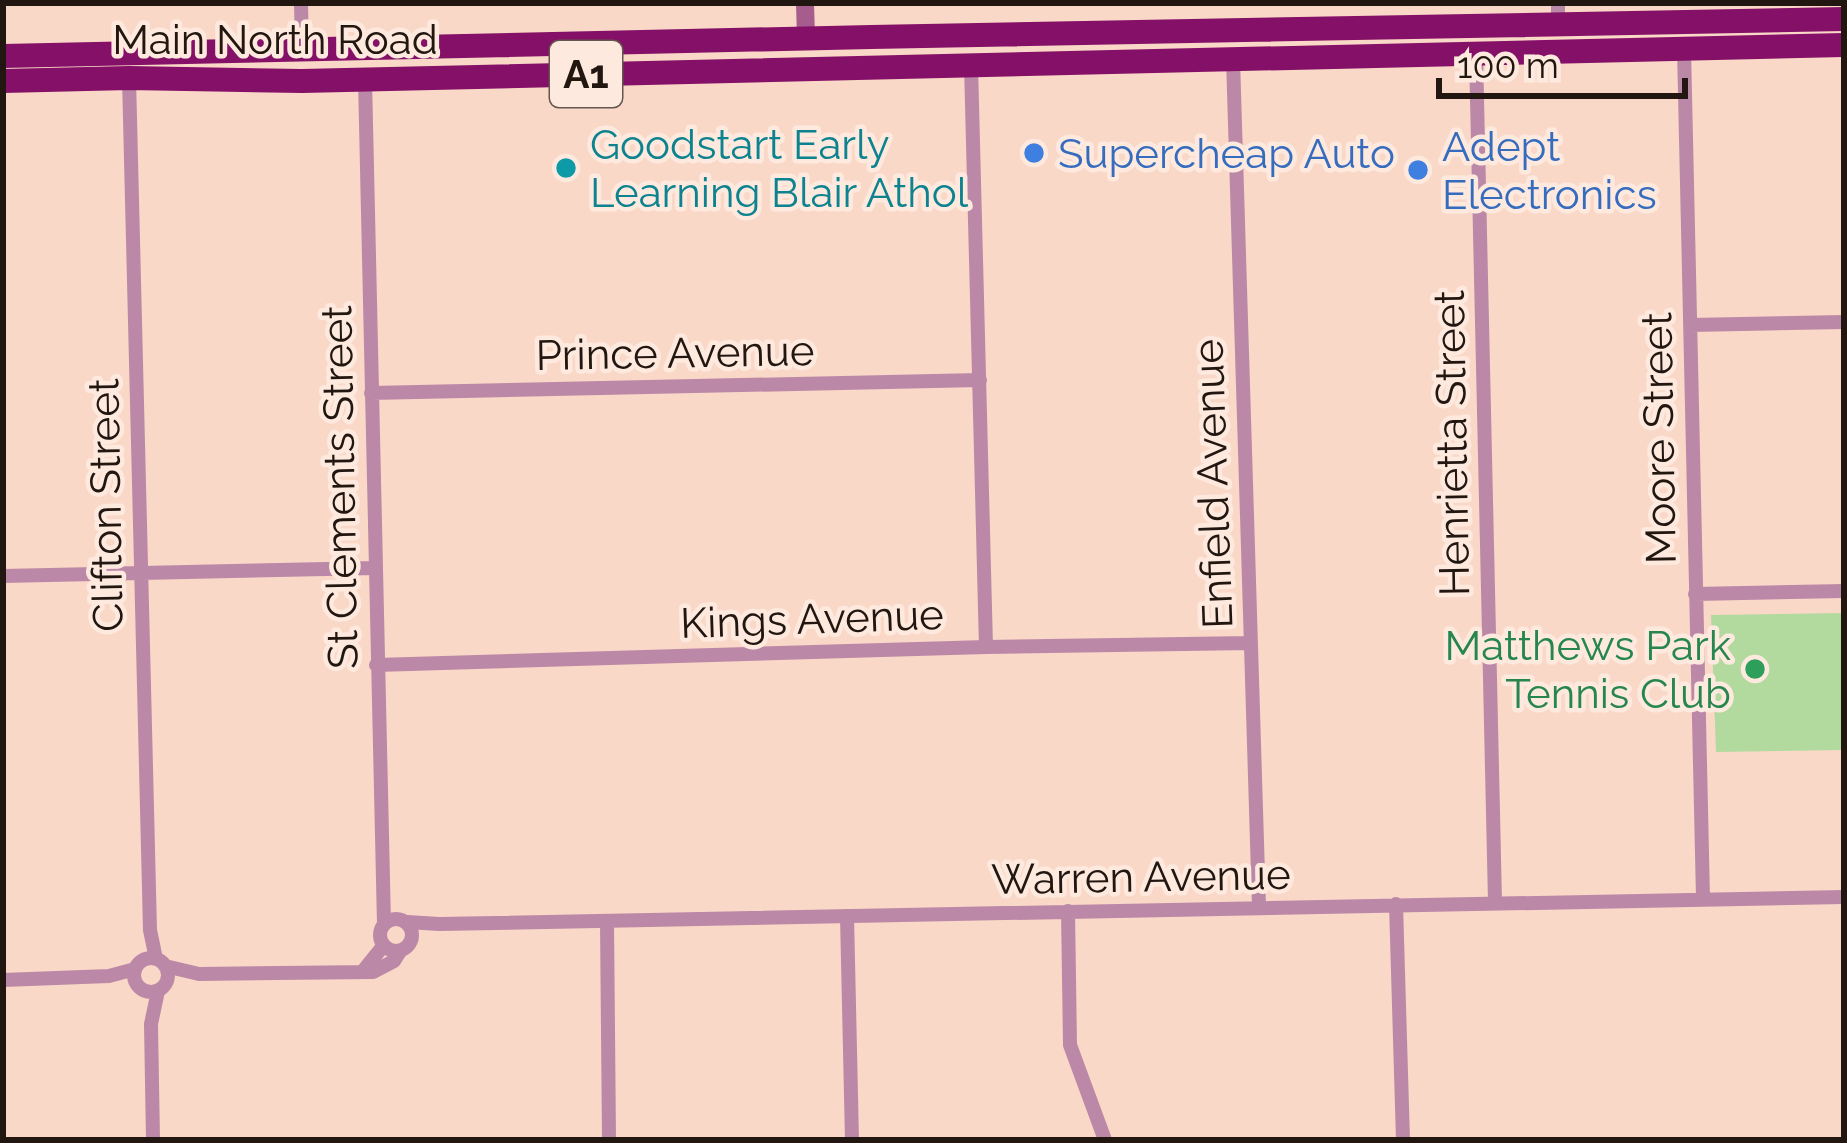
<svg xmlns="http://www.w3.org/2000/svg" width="1847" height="1143" font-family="Raleway,sans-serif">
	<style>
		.green { fill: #b2da9f }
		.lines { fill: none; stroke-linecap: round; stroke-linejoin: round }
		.street { stroke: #bc88a8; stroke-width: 14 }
		.secondary { stroke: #a65c8d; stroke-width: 18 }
		.highway { stroke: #841167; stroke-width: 24 }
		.shop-dot { fill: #3f7fe0; stroke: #fee9de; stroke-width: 4.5 }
		.culture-dot { fill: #0f9aa8; stroke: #fee9de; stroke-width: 4.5 }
		.leisure-dot { fill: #2e9e5b; stroke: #fee9de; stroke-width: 4.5 }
		.labels { text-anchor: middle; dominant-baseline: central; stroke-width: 9; stroke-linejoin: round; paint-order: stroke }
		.shield { fill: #fee9de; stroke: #64554e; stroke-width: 3 }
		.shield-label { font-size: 39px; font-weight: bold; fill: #221610 }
		.street-label { font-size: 42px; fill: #221610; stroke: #fee9de }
		.culture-label { font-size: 42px; fill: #0d838f; stroke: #fee9de; text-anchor: start }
		.shop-label { font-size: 42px; fill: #366cbe; stroke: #fee9de; text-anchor: start }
		.leisure-label { font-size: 42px; fill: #27864d; stroke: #fee9de; text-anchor: end }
	</style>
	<rect width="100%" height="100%" fill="#fad8c7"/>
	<path class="green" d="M1844,613V750L1716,752L1711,615Z"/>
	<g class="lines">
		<path class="street" d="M301,3L302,49
			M1558,3V24
			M1684,49L1703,898
			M1476,54L1495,902
			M1233,59L1259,907
			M971,65L986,647
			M129,78L150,930L156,959
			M365,79L384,924
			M1690,325L1844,322
			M371,393L980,380
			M3,576L375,568
			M1695,594L1844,591
			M376,665L986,647L1250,643
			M1396,904L1403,1140
			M1068,911L1070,1045L1105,1140
			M847,916L852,1140
			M380 935a16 16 0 1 1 32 0a16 16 0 1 1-32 0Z
			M607,921L609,1140
			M407,922L439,924L1844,897
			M134 975a17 17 0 1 1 34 0a17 17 0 1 1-34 0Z
			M165,966L199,974L373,972L394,961L401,950
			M363,971L384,945
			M3,980L109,976L135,969
			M153,1140L151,1024L158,991"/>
		<path class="secondary" d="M805,3L806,38"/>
		<path class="highway" d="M3,56L871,37L1844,19
			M3,81L129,78L302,81L1844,45"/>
	</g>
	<g class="shop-dot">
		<circle cx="1034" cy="153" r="12"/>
		<circle cx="1418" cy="170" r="12"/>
	</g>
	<circle class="culture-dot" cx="566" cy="168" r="12"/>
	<circle class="leisure-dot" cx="1755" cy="669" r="12"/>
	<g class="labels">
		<rect class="shield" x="550" y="41" width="72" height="66" rx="9"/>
		<g class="shield-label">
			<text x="586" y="74">A1</text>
		</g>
		<g class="street-label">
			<text x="275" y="39">Main North Road</text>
			<text transform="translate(675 353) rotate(-1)">Prince Avenue</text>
			<text transform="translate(1659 438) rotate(-91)">Moore Street</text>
			<text transform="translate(1452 443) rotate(-91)">Henrietta Street</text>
			<text transform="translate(1213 484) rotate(-92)">Enfield Avenue</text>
			<text transform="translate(340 487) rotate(-91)">St Clements Street</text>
			<text transform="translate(106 505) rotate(-91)">Clifton Street</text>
			<text transform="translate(812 619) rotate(-2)">Kings Avenue</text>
			<text transform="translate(1141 877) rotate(-1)">Warren Avenue</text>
		</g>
		<g class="culture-label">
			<text x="590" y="144">Goodstart Early<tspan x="590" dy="48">Learning Blair Athol</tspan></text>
		</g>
		<g class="shop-label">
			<text x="1442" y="146">Adept<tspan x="1442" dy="48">Electronics</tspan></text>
			<text x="1058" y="153">Supercheap Auto</text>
		</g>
		<g class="leisure-label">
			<text x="1731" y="645">Matthews Park<tspan x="1731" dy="48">Tennis Club</tspan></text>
		</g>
	</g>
	<rect width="1847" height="1143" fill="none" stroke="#221610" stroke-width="12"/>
	<path d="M1439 78v18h246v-18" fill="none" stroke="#221610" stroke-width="6"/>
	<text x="1457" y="78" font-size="36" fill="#221610" stroke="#fee9de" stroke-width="9" paint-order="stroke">100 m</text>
</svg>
